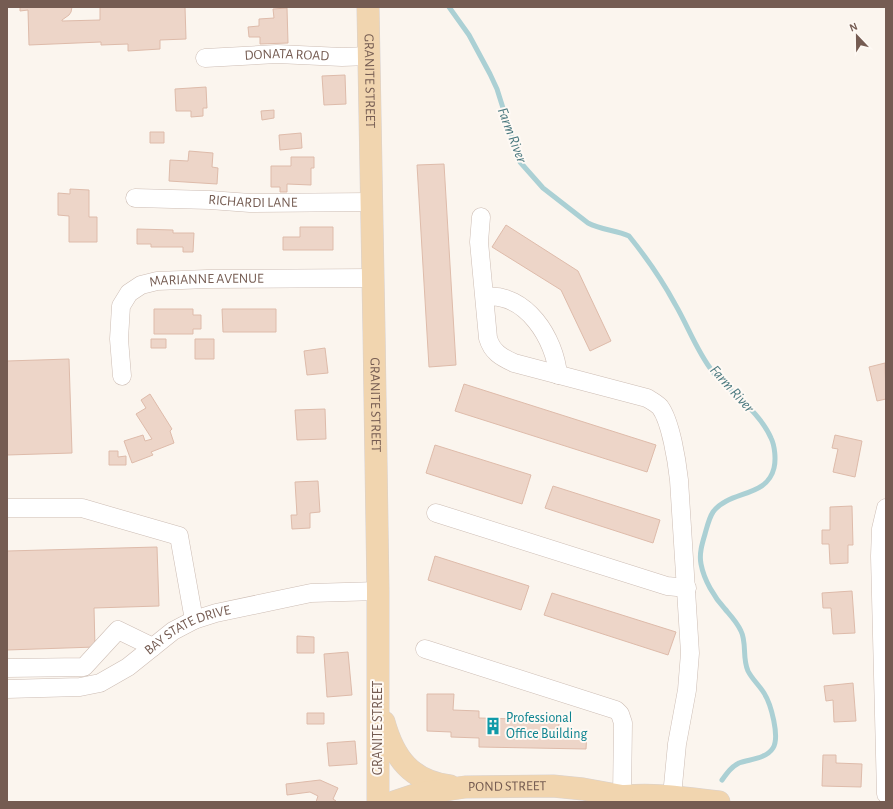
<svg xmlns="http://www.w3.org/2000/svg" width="893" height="809" font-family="'Alegreya Sans',sans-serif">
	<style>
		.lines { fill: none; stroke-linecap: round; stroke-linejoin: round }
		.stream { stroke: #abd0d4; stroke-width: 5 }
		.building { fill: #edd5c8; stroke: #debbaa }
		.minor-casing { stroke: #cdbdb4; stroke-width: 19 }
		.major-casing { stroke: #d8d1cf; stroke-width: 23 }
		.minor { stroke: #fff; stroke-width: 18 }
		.major { stroke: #f1d5af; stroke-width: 22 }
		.labels { text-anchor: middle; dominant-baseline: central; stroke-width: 4; stroke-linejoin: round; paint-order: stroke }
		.street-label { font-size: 14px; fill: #755c52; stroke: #fef9f4 }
		.culture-label { font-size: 14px; fill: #0d838f; stroke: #fef9f4; text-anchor: start }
		.water-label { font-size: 15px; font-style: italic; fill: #4a787e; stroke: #fef9f4 }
	</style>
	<rect width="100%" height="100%" fill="#fbf5ee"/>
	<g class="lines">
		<path class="stream" d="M449,7L469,35L490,74L497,89L520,162L543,188L588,223C601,230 616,230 629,236C646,257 662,280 675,304C688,326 697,352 713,372C716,377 721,380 725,384C741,400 762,417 771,438C775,446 776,460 774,468C767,498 729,490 713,512C709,518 707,527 705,534C702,544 699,554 701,564C704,580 714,597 725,609C731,616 737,622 741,631C747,643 742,658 748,671C752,679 759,685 764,693C771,704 780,737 773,748C766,759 750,759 739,763C731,767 727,773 722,780"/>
	</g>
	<path class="building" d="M9,7H72L71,12L69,15L62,20V21L100,20V7H185L186,39L160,40V49L128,51V44L101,45V42L29,45L28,10L20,11V7Z
		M287,8L288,43L260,44V37H249L248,27L259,26V19L274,18L273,9Z
		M345,75L346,104L324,105L322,76Z
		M206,87L207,108H203V116L191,117V111H176L175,89Z
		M274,110V118L262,120L261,111Z
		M150,132H164V143H150Z
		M301,133L302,148L280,150L279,135Z
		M189,151L213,153L212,167L218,168L217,184L169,181L170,160L188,161Z
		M291,157H314V168H311V185L287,184V192H280V187H271V166H291Z
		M444,164L456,365L429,367L417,165Z
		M70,189L89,190V217H97V242H69V216L58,215V193L70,194Z
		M506,225L578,271L611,341L590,351L561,290L492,247Z
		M300,227H333V250H283V237H300Z
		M137,229L173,230V233H194L193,252H183V247H151V244H137Z
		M154,309H193V315H201V329H193V334H154Z
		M222,309H276V332H223Z
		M151,339H166V348H151Z
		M195,339H214V359H195Z
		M325,348L328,373L307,375L304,351Z
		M69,359L72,453L7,455V361Z
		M885,363L886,399L877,401L869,367Z
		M464,384L656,445L647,472L455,411Z
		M150,394L172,429L170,431L174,443L151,452L153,455L132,463L124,441L143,435L145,441L152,439L136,414L146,408L141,400Z
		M325,409L326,439L297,440L295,410Z
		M835,435L862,441L855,477L833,472L838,449L832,448Z
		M435,445L531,475L522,504L426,473Z
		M109,451H118V457L126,456V465H109Z
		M318,481L320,512L310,513V528L292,529L291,515H297L295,482Z
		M553,486L660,520L653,543L545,508Z
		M852,506L853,545H848V563L830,564L829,544H822V530H830V507Z
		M157,547L159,606L94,608L95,647L7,650V551Z
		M435,556L529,586L521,610L428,580Z
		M852,591L855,633L833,634L831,608H823L822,593Z
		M552,593L676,632L668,655L544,615Z
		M297,636L314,637V653H297Z
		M348,652L352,695L327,697L324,654Z
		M853,683L856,721L834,722L833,700L826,701L824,686Z
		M427,694H454L453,710L479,711V718L559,720V731L587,732L586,749L479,747V738L451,737V732L427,731Z
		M307,713H324V724H307Z
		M355,741L357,764L329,766L327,743Z
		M823,755H836V763L862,764L861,787L822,786Z
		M320,780L338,788L333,799L336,801V802H316L318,796L310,792L287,795L286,784Z"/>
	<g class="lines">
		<g class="minor-casing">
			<g id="minor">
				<path id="s1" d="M205,58L277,54L342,57L369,56"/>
				<path id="s2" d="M135,198L210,200L250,203L371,202"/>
				<path d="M481,217L479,242L488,338C492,352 501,357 514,363L647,398C652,401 656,403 660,407C671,422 677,462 679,480L690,653L687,690L677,744L672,796"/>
				<path d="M485,297C526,292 555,339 558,375"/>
				<path id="s3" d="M122,376L119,339L121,306L129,293L141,285L157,281L207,279L373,278"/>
				<path d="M7,508H82L179,536L194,620"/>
				<path d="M886,508L881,529L880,556L886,794"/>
				<path d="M436,513L667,586L687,588"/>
				<path d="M425,649L616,710L620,714L623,723L622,796"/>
				<path d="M7,668L84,667L118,630L153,647"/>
				<path id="s4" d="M7,689L80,687L100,683L128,667L173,631L194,620L216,613L311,593L378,591"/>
			</g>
		</g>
		<g class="major-casing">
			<g id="major">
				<path id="s5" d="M368,7L374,332L378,591V802"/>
				<path d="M384,722C394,758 411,781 450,786"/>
				<path d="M608,798C645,792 682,797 719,802"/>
				<path id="s6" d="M394,802L418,794L465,787L553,786L583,789L622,796"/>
			</g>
		</g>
		<use href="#minor" class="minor"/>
		<use href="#major" class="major"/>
	</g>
	<defs>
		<g id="building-bare" transform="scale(1.38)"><path d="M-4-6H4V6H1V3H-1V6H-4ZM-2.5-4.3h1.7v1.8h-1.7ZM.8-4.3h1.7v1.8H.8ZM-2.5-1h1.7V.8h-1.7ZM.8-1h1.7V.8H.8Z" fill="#0f9aa8" stroke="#fef9f4" stroke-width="2.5" paint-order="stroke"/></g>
	</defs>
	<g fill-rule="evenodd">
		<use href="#building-bare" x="493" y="726"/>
	</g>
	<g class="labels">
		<g class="street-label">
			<text stroke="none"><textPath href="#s1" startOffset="82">DONATA ROAD</textPath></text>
			<text stroke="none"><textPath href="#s5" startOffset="74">GRANITE STREET</textPath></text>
			<text stroke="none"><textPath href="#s2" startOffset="118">RICHARDI LANE</textPath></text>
			<text stroke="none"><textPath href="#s3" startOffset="166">MARIANNE AVENUE</textPath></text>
			<text stroke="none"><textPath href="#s5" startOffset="398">GRANITE STREET</textPath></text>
			<text stroke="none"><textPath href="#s4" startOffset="197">BAY STATE DRIVE</textPath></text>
			<text transform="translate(378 728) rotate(-90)">GRANITE STREET</text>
			<text stroke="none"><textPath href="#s6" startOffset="115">POND STREET</textPath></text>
		</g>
		<g class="culture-label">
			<text x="506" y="718">Professional<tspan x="506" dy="16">Office Building</tspan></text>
		</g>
		<g class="water-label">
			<text transform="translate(512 135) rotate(69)">Farm River</text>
			<text transform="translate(732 389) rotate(48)">Farm River</text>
		</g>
	</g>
	<rect width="893" height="809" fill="none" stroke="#755c52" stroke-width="16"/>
	<g transform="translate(857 36) rotate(338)" stroke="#fef9f4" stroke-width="3" paint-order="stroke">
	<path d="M0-3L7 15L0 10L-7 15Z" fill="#755c52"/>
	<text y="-6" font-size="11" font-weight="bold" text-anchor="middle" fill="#755c52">N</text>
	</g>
</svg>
